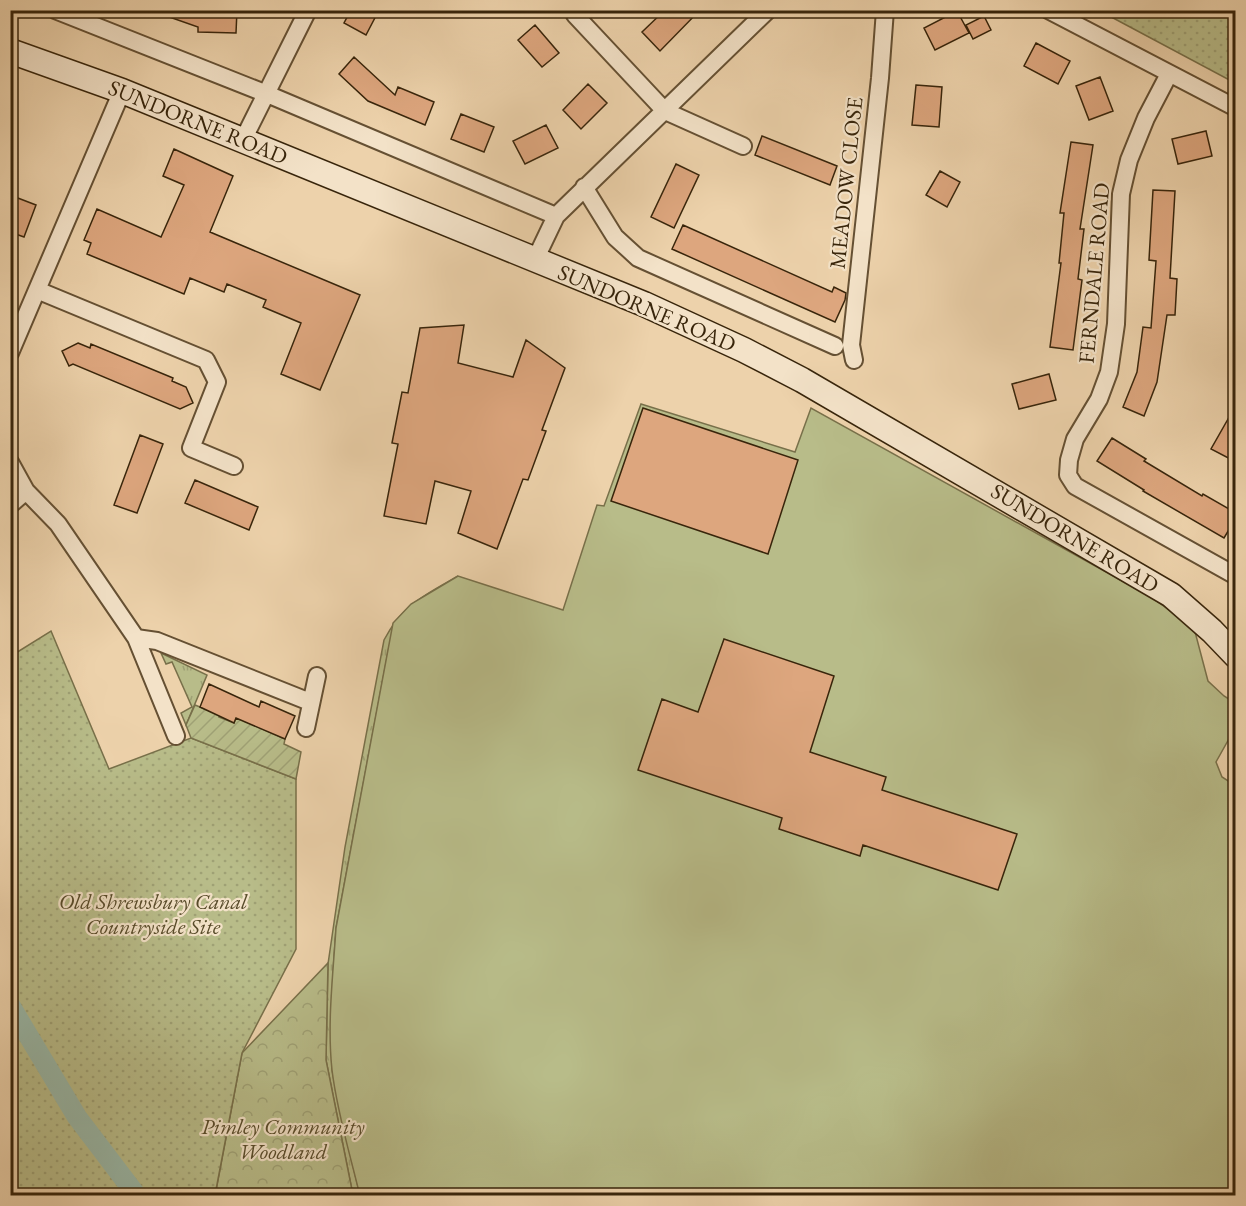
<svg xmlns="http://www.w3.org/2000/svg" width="1246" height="1206" font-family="'EB Garamond',serif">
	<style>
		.grass { fill: url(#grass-tufts); stroke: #78704a; stroke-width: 1.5 }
		.forest { fill: url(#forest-crowns); stroke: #78704a; stroke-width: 1.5 }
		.park { fill: url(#park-dots); stroke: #78704a; stroke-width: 1.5 }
		.garden { fill: url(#garden-furrows); stroke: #78704a; stroke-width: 1.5 }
		.pitch { fill: #b8bc89; stroke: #78704a; stroke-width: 1.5 }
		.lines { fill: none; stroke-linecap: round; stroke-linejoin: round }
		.canal { stroke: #99b8a8; stroke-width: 20 }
		.building { fill: #dda67e; stroke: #38250b; stroke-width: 1.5 }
		.street-casing { stroke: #655033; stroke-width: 20 }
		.secondary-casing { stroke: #38250b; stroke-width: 27 }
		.street { stroke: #f3e2c8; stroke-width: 16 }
		.secondary { stroke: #f3e2c8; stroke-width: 24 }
		.labels { text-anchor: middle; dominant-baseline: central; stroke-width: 4.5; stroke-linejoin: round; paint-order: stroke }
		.street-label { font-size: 22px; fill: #38250b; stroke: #f3e2c8 }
		.park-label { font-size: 22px; font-style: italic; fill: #584b2a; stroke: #f3e2c8 }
	</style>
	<defs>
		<pattern id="grass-tufts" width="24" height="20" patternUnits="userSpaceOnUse" patternTransform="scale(1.5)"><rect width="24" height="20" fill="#b8bc89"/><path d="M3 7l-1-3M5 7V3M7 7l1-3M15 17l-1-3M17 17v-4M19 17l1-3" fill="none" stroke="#9fa175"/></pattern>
		<pattern id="forest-crowns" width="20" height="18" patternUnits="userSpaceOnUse" patternTransform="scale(1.5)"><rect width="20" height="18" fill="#b8bc89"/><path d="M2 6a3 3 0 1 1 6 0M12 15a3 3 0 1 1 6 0" fill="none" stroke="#9fa175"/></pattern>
		<pattern id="park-dots" width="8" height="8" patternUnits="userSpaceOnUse" patternTransform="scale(1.5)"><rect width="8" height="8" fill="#b8bc89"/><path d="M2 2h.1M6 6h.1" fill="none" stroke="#9fa175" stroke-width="1.8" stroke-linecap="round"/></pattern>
		<pattern id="garden-furrows" width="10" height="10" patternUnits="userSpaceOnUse" patternTransform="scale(1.5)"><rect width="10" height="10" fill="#b8bc89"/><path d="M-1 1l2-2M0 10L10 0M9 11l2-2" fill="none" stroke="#9fa175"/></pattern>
	</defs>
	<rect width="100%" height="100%" fill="#edd2ab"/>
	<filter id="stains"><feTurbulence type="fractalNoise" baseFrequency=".00333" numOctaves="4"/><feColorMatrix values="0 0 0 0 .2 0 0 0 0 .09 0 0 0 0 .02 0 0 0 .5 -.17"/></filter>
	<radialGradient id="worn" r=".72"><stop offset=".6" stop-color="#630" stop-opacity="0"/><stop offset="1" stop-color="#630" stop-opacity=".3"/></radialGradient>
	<path class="grass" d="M458,576L393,634L389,647L336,928L333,972L331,1024L332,1070L341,1116L360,1195H353L326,1060L328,964L345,847L384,640C403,604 425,595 458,576Z
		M161,653L207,675L186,725L181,713L192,707L172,662L166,664Z"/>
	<path class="forest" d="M328,963L326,1060L353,1195L215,1196L242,1053Z"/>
	<path class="park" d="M1100,11H1235V83Z
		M51,631L109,769L191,738L296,779V949L242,1053L215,1195H11L10,1084L16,1082L11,1072V656Z"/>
	<path class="garden" d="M228,694L219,717L234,723L236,717L285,739L284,744L301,752L296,779L191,738L186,725L195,705L215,713Z"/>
	<path class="pitch" d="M641,404L795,452L811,408L1151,597L1194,628L1208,681L1224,696L1235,703V728L1216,762L1222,777L1236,786L1235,1195L360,1196C350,1154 337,1112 332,1070C327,1024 333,975 336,928L393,623L411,604L458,576L563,610L597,505L604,506Z"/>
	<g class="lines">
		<path class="canal" d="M10,1005L77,1117L137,1196"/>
	</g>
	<path class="building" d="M159,10H237L236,33L198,32V27L158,13Z
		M351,10H379L366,35L344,23Z
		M665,10H700L660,51L642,32Z
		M957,11L969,33L935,50L924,28Z
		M984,16L991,30L973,39L966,25Z
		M535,25L559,53L542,67L518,40Z
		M1036,43L1070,61L1058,84L1024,66Z
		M354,57L395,95L398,87L434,102L425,125L368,101L339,74Z
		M1100,77L1113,111L1089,120L1076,86Z
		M588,84L607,103L581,129L563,110Z
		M916,85L942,87L939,127L912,125Z
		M461,114L494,127L484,152L451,139Z
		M546,125L558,148L525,164L513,141Z
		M1206,131L1212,156L1178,164L1172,139Z
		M762,136L837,166L830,185L755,155Z
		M1071,142L1093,145L1080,229H1084L1078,279L1082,280L1073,350L1050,347L1061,263H1059L1064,213H1060Z
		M174,149L233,176L210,232L360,295L320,390L281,374L301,323L263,307L266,300L227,284L224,292L190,278L184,294L87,254L91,243L84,240L97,209L161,237L184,185L163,176Z
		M676,164L699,175L674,228L651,217Z
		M940,171L960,182L947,207L926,195Z
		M1153,190L1175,191L1170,278L1177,279L1175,315H1167L1157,382L1144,416L1123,407L1137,372L1143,327L1151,328L1156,261L1149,260Z
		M10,195L36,205L24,237L10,232Z
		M683,225L832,292L834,287L846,293L845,300L835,322L672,249Z
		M464,325L458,363L513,377L526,340L565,368L542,430L546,431L528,480L523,479L497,549L458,533L471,491L435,481L426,524L384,516L398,444L392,443L402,392L408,393L420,328Z
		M78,343L90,348L91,344L173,378L172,381L186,387L193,403L180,409L73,364L69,366L62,351Z
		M1049,374L1056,400L1019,409L1012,384Z
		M1236,405V462L1211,449Z
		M643,408L798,460L768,554L611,501Z
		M140,435L163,444L137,513L114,505Z
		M1112,438L1146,459L1144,461L1202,496L1203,494L1236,513V518L1224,538L1143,491L1144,490L1097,461Z
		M195,480L258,507L249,530L185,503Z
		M724,639L834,676L810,752L886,777L882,790L1017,834L998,890L863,845L860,856L779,829L782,818L638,770L662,699L698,712Z
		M209,684L259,707L261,701L295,716L285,739L236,718L234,723L200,707Z"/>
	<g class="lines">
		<g class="street-casing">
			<path id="street" d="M55,10L267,94L556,216
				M1048,10L1236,108
				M575,15L665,111L743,146
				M1169,74L1146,118L1129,160L1121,194L1116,324L1109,372L1099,399L1075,439L1069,460L1068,475L1075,486L1236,576
				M243,140L308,10
				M584,187L615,237L638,258L835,346
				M535,260L556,216L768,10
				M37,290L206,360L217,382L191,448L234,466
				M10,353L122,91
				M854,360L851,345L880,78L885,10
				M10,462L26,491L58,524L136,638L176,736
				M10,505L26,491
				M136,638L157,641L310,702
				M306,728L317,676"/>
		</g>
		<g class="secondary-casing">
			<path id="secondary" d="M10,51L122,91L644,304L744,350L802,380L1171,595L1212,631L1236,656"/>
		</g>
		<use href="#street" class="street"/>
		<use href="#secondary" class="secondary"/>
	</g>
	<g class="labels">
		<g class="street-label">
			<text transform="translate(198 122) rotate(22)">SUNDORNE ROAD</text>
			<text transform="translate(846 183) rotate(-84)">MEADOW CLOSE</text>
			<text transform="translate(1094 273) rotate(-85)">FERNDALE ROAD</text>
			<text transform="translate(647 308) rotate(23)">SUNDORNE ROAD</text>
			<text transform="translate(1075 538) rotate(31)">SUNDORNE ROAD</text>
		</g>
		<g class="park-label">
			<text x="153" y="901">Old Shrewsbury Canal<tspan x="153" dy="25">Countryside Site</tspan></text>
			<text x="283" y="1126">Pimley Community<tspan x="283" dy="25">Woodland</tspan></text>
		</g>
	</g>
	<rect width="1246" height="1206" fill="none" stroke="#edd2ab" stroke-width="36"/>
	<rect x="12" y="12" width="1222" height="1182" fill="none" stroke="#38250b" stroke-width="3"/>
	<rect x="18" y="18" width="1210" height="1170" fill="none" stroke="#38250b" stroke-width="1.5"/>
	<rect width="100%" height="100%" filter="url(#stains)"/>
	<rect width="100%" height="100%" fill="url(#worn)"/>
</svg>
